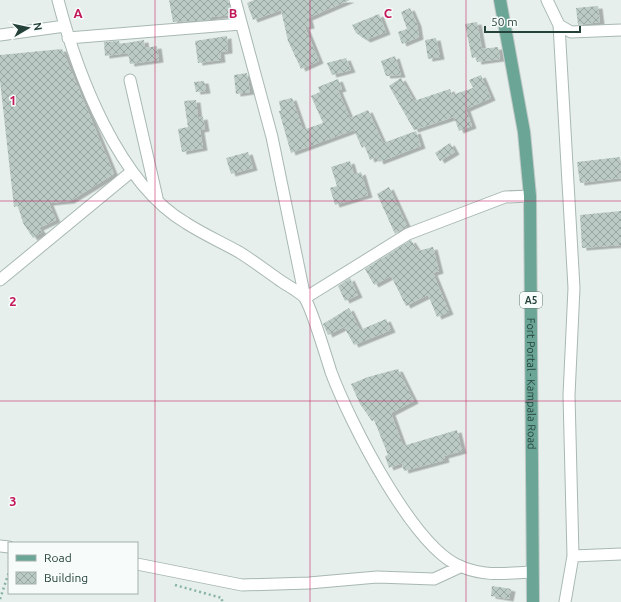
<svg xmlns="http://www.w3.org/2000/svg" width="621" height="602" font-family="Ubuntu,sans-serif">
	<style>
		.building { fill: url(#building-cross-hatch); filter: url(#shadow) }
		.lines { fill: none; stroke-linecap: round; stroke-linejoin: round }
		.street-casing { stroke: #a8b8b2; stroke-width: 13 }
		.primary-casing { stroke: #c2cac8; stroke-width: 14 }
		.path { stroke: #86b3a5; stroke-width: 2.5; stroke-dasharray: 2 3; stroke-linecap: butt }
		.street { stroke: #fff; stroke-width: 11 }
		.primary { stroke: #6aa596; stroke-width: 12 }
		.grid { fill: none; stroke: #c2185b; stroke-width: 1; stroke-opacity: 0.55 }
		.labels { text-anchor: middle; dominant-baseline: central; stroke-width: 3; stroke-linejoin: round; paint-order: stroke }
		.shield { fill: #f7fbf9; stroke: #637a73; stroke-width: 1 }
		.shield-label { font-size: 10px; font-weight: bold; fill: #24423a }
		.street-label { font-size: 11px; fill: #24423a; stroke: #f7fbf9 }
		.grid-label { font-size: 13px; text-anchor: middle; font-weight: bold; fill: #c2185b; stroke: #f7fbf9; stroke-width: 3; stroke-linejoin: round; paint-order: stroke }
	</style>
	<defs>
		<pattern id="building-cross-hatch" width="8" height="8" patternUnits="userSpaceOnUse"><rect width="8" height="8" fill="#bbcac4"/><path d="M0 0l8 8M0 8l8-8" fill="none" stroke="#98a6a0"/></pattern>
		<filter id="shadow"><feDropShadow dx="4.5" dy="2.5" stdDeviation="0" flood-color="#0004"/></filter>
	</defs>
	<rect width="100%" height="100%" fill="#e6efeb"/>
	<path class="building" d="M169,0H228L231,15L212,17L209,20L173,22Z
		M254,0H350L308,18L310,26L305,27L319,61L301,69L288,41L281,10L253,20L247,3Z
		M598,6L600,22L578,25L576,8Z
		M410,8L417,24L419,37L402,44L398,32L407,29L401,12Z
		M379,14L386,32L366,40L356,33L352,25Z
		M477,22L482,49L498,47L500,59L477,62L476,57L472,58L465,24Z
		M227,36L228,51L220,52L221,60L198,63L195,41Z
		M436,38L440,57L428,59L425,40Z
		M144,40L145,48L157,46L159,60L130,64L128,53L105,56L104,42L119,41L120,44Z
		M62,49L114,174L70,201L49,203L56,220L39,228L42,232L33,238L23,223L18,206L14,207L0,81V55Z
		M395,56L401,75L386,76L381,61Z
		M346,58L351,70L332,75L327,63Z
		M247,73L250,92L236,94L234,75Z
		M481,75L491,98L466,109L472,126L459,131L454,117L414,130L389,86L401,78L414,101L450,89L452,95L473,88L469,80Z
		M338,79L342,89L338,90L350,118L368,110L383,143L416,131L421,146L379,162L377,157L370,160L365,146L362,148L354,130L291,153L279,111H281L279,101L292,98L303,130L323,123L311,96L320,92L318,87Z
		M204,81L206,91L196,92L194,82Z
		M196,100L198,118L203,117L205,129L200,130L203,148L182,152L178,129L188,127L184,101Z
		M450,143L455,152L440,161L435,153Z
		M248,152L253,168L231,174L226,158Z
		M620,157L621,178L580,183L577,162Z
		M350,161L354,175L361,172L368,195L335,205L330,188L337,186L331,167Z
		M389,187L407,226L395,234L377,194Z
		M621,211V245L582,248L580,215Z
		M411,240L418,251L433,247L439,271L433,273L449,312L437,317L428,295L406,306L391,276L374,285L365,269Z
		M350,278L358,295L345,301L338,286Z
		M349,308L360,330L386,319L391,330L354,345L344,327L328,335L323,324Z
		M398,369L414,401L391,413L403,446L457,430L462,451L444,456L445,460L404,471L402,463L389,468L385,456L388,455L374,420L372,421L360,404L351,384L368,377Z
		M492,586L511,589L509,599L491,596Z"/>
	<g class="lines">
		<g class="street-casing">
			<path id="street" d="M58,0C77,73 118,183 186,223C203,234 221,242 239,252C252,260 265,270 278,279C286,285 297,290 304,297C310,304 327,359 331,372C349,420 414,550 462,567C487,577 507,573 533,572
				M235,0L272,137L305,298L408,234L505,197L530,196
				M547,0L559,25L571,32L621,30
				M559,25L574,288L569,395L573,556
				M0,35L65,26
				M68,38L241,24
				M130,80L157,198
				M0,280L131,172
				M0,546L9,547
				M137,564L242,585L309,583L377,577L434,579L460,567
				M565,602L573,556L621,554"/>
		</g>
		<g class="primary-casing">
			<g id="primary">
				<path id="s1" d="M500,0L524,132L530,196L533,602"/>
			</g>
		</g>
		<path class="path" d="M175,585L222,598V602
			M0,599L9,572"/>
		<use href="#street" class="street"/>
		<use href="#primary" class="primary"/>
	</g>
	<path class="grid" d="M155,0V602M310,0V602M466,0V602M0,201H621M0,401H621"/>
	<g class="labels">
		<rect class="shield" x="520" y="292" width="22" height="16" rx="3"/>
		<g class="shield-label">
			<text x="531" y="300">A5</text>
		</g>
		<g class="street-label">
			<text stroke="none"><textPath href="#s1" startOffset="386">Fort Portal - Kampala Road</textPath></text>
		</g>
	</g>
	<g class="grid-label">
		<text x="78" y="18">A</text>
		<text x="233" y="18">B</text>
		<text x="388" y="18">C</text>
		<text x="13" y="105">1</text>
		<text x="13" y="306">2</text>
		<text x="13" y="506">3</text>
	</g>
	<rect x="8" y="542" width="130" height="52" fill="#f7fbf9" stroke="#a3b1ad"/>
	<rect x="16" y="555" width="20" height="6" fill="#6aa596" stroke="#a3b1ad"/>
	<text x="44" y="562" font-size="12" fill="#24423a">Road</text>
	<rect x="16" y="572" width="20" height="12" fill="url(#building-cross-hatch)" stroke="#a3b1ad"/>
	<text x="44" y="582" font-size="12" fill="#24423a">Building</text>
	<g transform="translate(28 28) rotate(81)" stroke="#f7fbf9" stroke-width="3" paint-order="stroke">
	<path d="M0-3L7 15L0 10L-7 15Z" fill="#24423a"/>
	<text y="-6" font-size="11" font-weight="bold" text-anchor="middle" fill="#24423a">N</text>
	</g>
	<path d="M485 26v6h95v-6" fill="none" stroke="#24423a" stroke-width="2"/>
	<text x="491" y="26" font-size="12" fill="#24423a" stroke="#f7fbf9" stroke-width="3" paint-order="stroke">50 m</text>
</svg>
